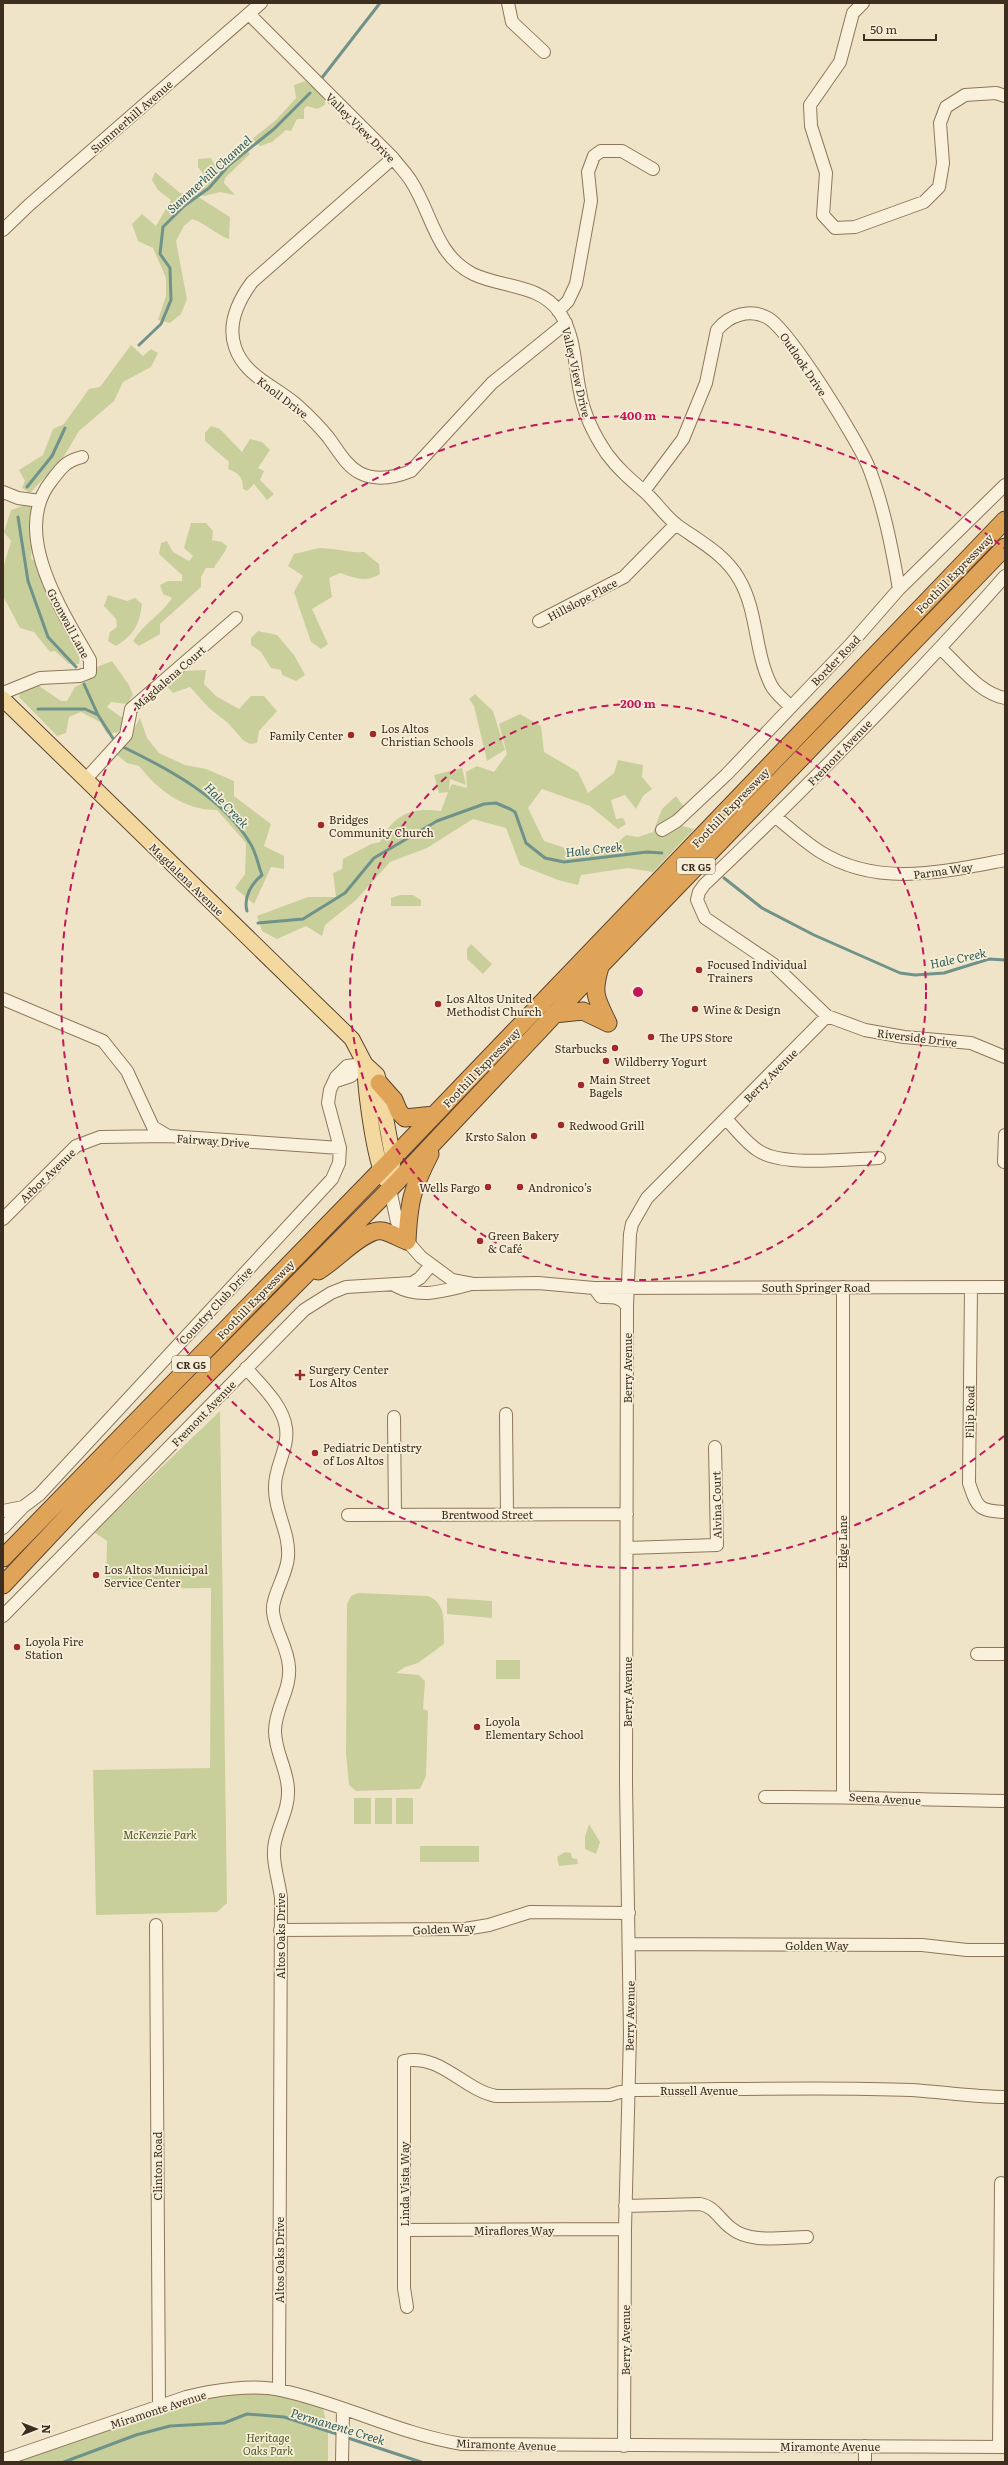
<svg xmlns="http://www.w3.org/2000/svg" width="1008" height="2465" font-family="Literata,serif">
	<style>
		.green { fill: #c9cf9b }
		.lines { fill: none; stroke-linecap: round; stroke-linejoin: round }
		.stream { stroke: #6f938a; stroke-width: 3 }
		.minor-casing { stroke: #8d765c; stroke-width: 14 }
		.major-casing { stroke: #5b4430; stroke-width: 17 }
		.highway-casing { stroke: #5b4430; stroke-width: 19 }
		.minor { stroke: #faf1dc; stroke-width: 12 }
		.major { stroke: #f3d9a0; stroke-width: 15 }
		.highway { stroke: #e0a458; stroke-width: 17 }
		.ring { fill: none; stroke: #c2185b; stroke-width: 2; stroke-dasharray: 7 5 }
		.poi-dot { fill: #9e2a2b; stroke: #f7eed8; stroke-width: 1.5 }
		.labels { text-anchor: middle; dominant-baseline: central; stroke-width: 3.5; stroke-linejoin: round; paint-order: stroke }
		.shield { fill: #f7eed8; stroke: #756857; stroke-width: 1 }
		.shield-label { font-size: 10px; font-weight: bold; fill: #3d2e20 }
		.street-label { font-size: 11px; fill: #3d2e20; stroke: #f7eed8 }
		.poi-label { font-size: 11px; fill: #3d2e20; stroke: #f7eed8; text-anchor: start }
		.park-label { font-size: 11px; font-style: italic; fill: #4d5a26; stroke: #f7eed8 }
		.water-label { font-size: 12px; font-style: italic; fill: #2f5d5a; stroke: #f7eed8 }
		.centre { fill: #c2185b; stroke: #f7eed8; stroke-width: 2 }
		.ring-label { font-size: 12px; text-anchor: middle; font-weight: bold; fill: #c2185b; stroke: #f7eed8; stroke-width: 3.5; stroke-linejoin: round; paint-order: stroke }
	</style>
	<rect width="100%" height="100%" fill="#f0e4c8"/>
	<path class="green" d="M305,81L325,96V105L317,109L307,106L304,109V119H297L291,131L286,130L272,142L260,146L252,139L276,120L296,98L294,85Z
		M245,148L250,154L225,178L224,183L235,195L220,192L204,196L197,194L209,182L198,167V159L211,158L214,164L220,165L234,150Z
		M155,172L180,193H192L230,217L229,239C215,234 207,224 192,219L184,226L176,241L187,299L181,314L170,323L158,320L166,296V278L153,248L138,241L132,224L142,214L156,226L171,200L158,190L152,180Z
		M131,345L143,356L151,349L158,353L151,367L123,382L114,401L79,431L63,458L30,493L22,488L25,481L19,470L43,455L53,429L64,424L89,389L100,387Z
		M211,426L220,429L242,452L250,439L262,442L270,450L258,468L264,471L260,480L274,494L267,500L254,484L247,491L243,489C243,477 239,473 228,469L229,462L205,441V433Z
		M31,503L40,518L33,536L31,559L42,564L51,602L80,657L79,664H69L55,651L50,652L34,632L20,628L3,596V569L11,541L4,532L11,510Z
		M191,523H206L213,531L212,540L222,542L227,546C225,554 218,560 214,568H206L201,577V587L160,624V634L139,646L133,641C145,622 160,616 172,598L163,594L160,585L168,581H182V575L159,554L161,543L167,541L173,552L189,561L193,556L184,548Z
		M319,548C335,548 348,553 364,552L379,564L380,574C366,583 355,578 340,573L329,578L332,597L312,609L328,644L321,649L311,642L294,592L303,576L288,566L294,554Z
		M108,595L127,601L135,598L142,604C139,625 135,634 116,646L108,641L110,632L117,627L116,619L104,606Z
		M258,631L277,635L294,655L305,675L296,681L282,675L281,670L271,668L261,652L251,645V638Z
		M112,661L129,685L133,695L127,704L111,702L107,707L124,719L119,732L107,734L100,722L81,712L69,717L66,733L57,736L19,697L22,687L35,683L61,701H67L75,687L89,680L97,667Z
		M206,670L204,684L216,696L239,709L251,696H264L277,711L259,731L257,743L250,744L243,740L228,723L209,708L190,687L173,693L166,685L177,671Z
		M475,694L493,711L505,750L487,761L474,706L469,699Z
		M520,714L541,726L544,752L578,772L588,793L614,773L618,760L643,765L642,777L652,789L643,796L636,809L625,795L611,800L616,819L623,818L626,824L618,829L590,806L542,789L528,808L544,841L574,851L615,845L626,835L638,837L653,832L662,809L676,796L687,811L682,826L694,829L653,872L628,868L581,875L578,885L558,880L520,865L506,828L473,819L427,848L390,862L356,900L325,925L322,936L306,926L277,939L262,931L257,916L308,897H336L333,873L342,869L343,859L371,844L380,842C394,814 411,807 441,811L448,792L439,793L434,775L462,768L466,785L450,779L449,790L452,784L467,788L466,772L477,766L494,772L507,754L499,724Z
		M140,718L147,738L159,753L185,765L206,769L234,781V796L271,824L264,846L284,856V869L271,867L254,904L235,888L245,874L246,843L217,810C184,810 159,791 139,766L127,763L117,755L129,738Z
		M400,895H413L421,900V906H391V898Z
		M471,944L492,964L483,974L467,959V949Z
		M220,1411L227,1903L217,1912L96,1915L93,1770L210,1768L211,1588L106,1589L107,1541L94,1532Z
		M358,1593L428,1596C448,1604 443,1626 444,1644L418,1663L405,1667L396,1673L419,1675L425,1681L423,1709L428,1711L426,1776L420,1789L356,1791L349,1785L346,1753L347,1604L351,1596Z
		M447,1598L492,1601V1618L447,1614Z
		M496,1660H520V1679H496Z
		M354,1798H371V1824H354Z
		M375,1798H392V1824H375Z
		M396,1798H413V1824H396Z
		M589,1824L600,1842L596,1854L585,1849V1837Z
		M420,1846H479V1862H420Z
		M565,1852L571,1853L572,1858L577,1859L578,1864L559,1866L557,1857Z
		M232,2389H279L322,2403L328,2432V2462H8L81,2435Z"/>
	<g class="lines">
		<path class="stream" d="M321,79L380,3
			M139,345L161,324L171,300L170,268L160,254L163,227L184,206L209,188L229,165L274,129L310,93
			M27,487L52,456L65,428
			M18,517L28,581L48,637L76,667
			M84,684L98,715
			M38,709H85L98,715L114,740
			M123,747C169,769 223,798 250,843C256,852 258,865 262,875C252,883 243,897 247,911
			M724,878L762,908L814,935L900,973L915,975L944,973L989,959L1005,960
			M258,923L303,919L345,893L374,858L437,821L484,804L496,803L510,809L515,812L526,843L545,858L564,862L647,852L662,853
			M345,2437L421,2462
			M64,2462L136,2435L170,2426L224,2423L247,2414L284,2417L340,2435"/>
		<g class="minor-casing">
			<path id="minor" d="M508,3L512,22L544,52
				M863,3L853,13L840,62L810,105L811,126L826,173L823,215L835,228L855,227L924,202L939,187L943,163L940,123L946,107L965,95L996,93L1005,96
				M249,14L393,158C399,166 406,173 411,181C432,213 435,255 473,274C502,288 541,284 560,313C576,338 574,364 580,392C584,415 594,435 607,454C618,469 631,480 645,492C656,502 665,516 677,525C699,541 725,554 739,579C758,611 754,651 771,685C775,693 784,700 790,706
				M393,158L252,282C238,301 227,324 235,347C244,376 277,387 298,406C309,416 319,426 328,437C338,450 346,466 360,473C376,481 396,477 411,471L492,383L566,323
				M3,230L29,205L261,3
				M558,311L568,301L576,284L591,201L588,172L594,156L601,151H622L653,169
				M644,491L683,439L706,383L717,330C729,315 750,308 768,318C790,331 859,442 869,468C884,507 892,548 899,589
				M3,492L18,498L40,501
				M1005,576C910,684 808,786 704,885L699,892L697,900L705,918L773,964L827,1016L865,1030L904,1037L971,1043L1005,1057
				M539,621L624,577L676,524
				M941,649C960,666 979,693 1005,698
				M3,693L40,678L80,676L90,672V660C63,612 9,532 52,480C62,467 66,461 82,457
				M85,780L126,735L131,709L236,618
				M776,817C790,829 804,841 819,851C877,888 943,872 1005,860
				M662,830L677,821L727,774L850,645L899,589L1005,485
				M3,999L103,1041L127,1071L153,1127L168,1136L340,1148
				M336,1081L351,1076L365,1064
				M726,1119C736,1129 747,1144 759,1151C783,1167 849,1159 879,1158
				M1004,1162L1005,1135
				M390,1189L397,1222L407,1241L421,1257L452,1280L473,1284L538,1283L594,1288L1005,1287
				M3,1219L76,1146L100,1137L168,1136
				M396,1286C420,1299 443,1291 468,1285
				M971,1287L969,1483C977,1507 978,1511 1005,1512
				M594,1288L601,1297C613,1297 620,1296 627,1306
				M246,1368C260,1384 283,1405 286,1428C289,1448 275,1466 275,1486C274,1511 290,1532 288,1557C287,1575 271,1597 273,1612C275,1631 288,1647 289,1667C291,1690 275,1708 275,1731C275,1752 287,1768 288,1789C289,1809 279,1823 275,1842C271,1860 279,1880 281,1898L279,2389
				M506,1414L507,1514
				M394,1417L395,1515
				M3,1511L23,1507L39,1495L332,1179L339,1163L340,1148L328,1103L330,1090L336,1077L347,1066L365,1064
				M348,1515L627,1514
				M3,1528L23,1507
				M627,1548L717,1545L715,1447
				M3,1616L304,1310L331,1293L346,1287L412,1283L420,1278L431,1265
				M977,1654H1005
				M843,1796V1287
				M765,1797C845,1796 925,1800 1005,1801
				M156,1925L159,2407
				M280,1930L465,1929L489,1925L530,1912L629,1913
				M630,1944L922,1945L967,1950H1005
				M625,2206L700,2204C715,2207 719,2219 731,2228C750,2244 783,2237 807,2237
				M404,2230L625,2229
				M407,2307L404,2288V2061C440,2053 464,2090 496,2096L610,2095L627,2090C722,2090 817,2086 912,2090C943,2092 973,2097 1005,2097
				M624,2446L625,2229L630,2034L626,1783L627,1306L630,1234L632,1224L647,1198L827,1016
				M999,2447L1001,2183
				M3,2460L186,2397C213,2390 253,2384 280,2390C342,2403 399,2434 462,2444L1005,2447
				M342,2462L343,2410
				M865,2462V2446"/>
		</g>
		<g class="major-casing">
			<path id="major" d="M3,699L352,1039L365,1064L377,1075L379,1083L393,1158L390,1189
				M365,1064C365,1088 374,1159 385,1179"/>
		</g>
		<g class="highway-casing">
			<path id="highway" d="M600,967C592,994 596,998 608,1023
				M554,1014L583,1011L608,1023
				M379,1083L394,1100L399,1112L405,1118L434,1115
				M318,1271C335,1262 365,1227 383,1231C391,1233 399,1238 407,1241C409,1201 412,1189 430,1154
				M3,1558L393,1158L1005,520
				M3,1585L80,1503L390,1189L601,965L1005,547"/>
		</g>
		<use href="#minor" class="minor"/>
		<use href="#major" class="major"/>
		<use href="#highway" class="highway"/>
	</g>
	<g class="ring">
		<circle cx="638" cy="992" r="288"/>
		<path d="M1004 1436A576 576 0 1 1 1004 548"/>
	</g>
	<g class="poi-dot">
		<circle cx="373" cy="734" r="4"/>
		<circle cx="351" cy="735" r="4"/>
		<circle cx="321" cy="825" r="4"/>
		<circle cx="699" cy="970" r="4"/>
		<circle cx="438" cy="1004" r="4"/>
		<circle cx="695" cy="1009" r="4"/>
		<circle cx="651" cy="1037" r="4"/>
		<circle cx="615" cy="1048" r="4"/>
		<circle cx="606" cy="1061" r="4"/>
		<circle cx="581" cy="1085" r="4"/>
		<circle cx="561" cy="1125" r="4"/>
		<circle cx="534" cy="1136" r="4"/>
		<circle cx="488" cy="1187" r="4"/>
		<circle cx="520" cy="1187" r="4"/>
		<circle cx="480" cy="1241" r="4"/>
		<path d="M298 1369h4v4h4v4h-4v4h-4v-4h-4v-4h4z"/>
		<circle cx="315" cy="1453" r="4"/>
		<circle cx="96" cy="1575" r="4"/>
		<circle cx="17" cy="1647" r="4"/>
		<circle cx="477" cy="1727" r="4"/>
	</g>
	<g class="labels">
		<g class="shield">
			<rect x="677" y="858" width="38" height="16" rx="3"/>
			<rect x="172" y="1356" width="38" height="16" rx="3"/>
		</g>
		<g class="shield-label">
			<text x="696" y="866">CR G5</text>
			<text x="191" y="1364">CR G5</text>
		</g>
		<g class="street-label">
			<text transform="translate(131 116) rotate(-41)">Summerhill Avenue</text>
			<text transform="translate(361 127) rotate(45)">Valley View Drive</text>
			<text transform="translate(804 364) rotate(56)">Outlook Drive</text>
			<text transform="translate(577 372) rotate(77)">Valley View Drive</text>
			<text transform="translate(283 397) rotate(37)">Knoll Drive</text>
			<text transform="translate(954 573) rotate(-46)">Foothill Expressway</text>
			<text transform="translate(582 599) rotate(-28)">Hillslope Place</text>
			<text transform="translate(69 623) rotate(62)">Gronwall Lane</text>
			<text transform="translate(835 660) rotate(-46)">Border Road</text>
			<text transform="translate(169 677) rotate(-41)">Magdalena Court</text>
			<text transform="translate(839 752) rotate(-46)">Fremont Avenue</text>
			<text transform="translate(730 807) rotate(-46)">Foothill Expressway</text>
			<text transform="translate(943 870) rotate(-8)">Parma Way</text>
			<text transform="translate(187 879) rotate(44)">Magdalena Avenue</text>
			<text transform="translate(917 1037) rotate(7)">Riverside Drive</text>
			<text transform="translate(481 1067) rotate(-46)">Foothill Expressway</text>
			<text transform="translate(770 1075) rotate(-45)">Berry Avenue</text>
			<text transform="translate(213 1140) rotate(4)">Fairway Drive</text>
			<text transform="translate(47 1175) rotate(-44)">Arbor Avenue</text>
			<text x="816" y="1287">South Springer Road</text>
			<text transform="translate(255 1299) rotate(-46)">Foothill Expressway</text>
			<text transform="translate(215 1305) rotate(-47)">Country Club Drive</text>
			<text transform="translate(627 1368) rotate(-90)">Berry Avenue</text>
			<text transform="translate(969 1412) rotate(-89)">Filip Road</text>
			<text transform="translate(203 1413) rotate(-46)">Fremont Avenue</text>
			<text transform="translate(716 1505) rotate(-91)">Alvina Court</text>
			<text x="487" y="1514">Brentwood Street</text>
			<text transform="translate(842 1542) rotate(-90)">Edge Lane</text>
			<text transform="translate(627 1692) rotate(-90)">Berry Avenue</text>
			<text transform="translate(885 1798) rotate(3)">Seena Avenue</text>
			<text transform="translate(444 1928) rotate(-3)">Golden Way</text>
			<text transform="translate(280 1936) rotate(-90)">Altos Oaks Drive</text>
			<text x="817" y="1945">Golden Way</text>
			<text transform="translate(629 2016) rotate(-89)">Berry Avenue</text>
			<text x="699" y="2090">Russell Avenue</text>
			<text transform="translate(157 2166) rotate(-90)">Clinton Road</text>
			<text transform="translate(404 2184) rotate(-90)">Linda Vista Way</text>
			<text x="514" y="2230">Miraflores Way</text>
			<text transform="translate(279 2260) rotate(-90)">Altos Oaks Drive</text>
			<text transform="translate(625 2340) rotate(-90)">Berry Avenue</text>
			<text transform="translate(158 2409) rotate(-18)">Miramonte Avenue</text>
			<text transform="translate(506 2444) rotate(2)">Miramonte Avenue</text>
			<text x="830" y="2446">Miramonte Avenue</text>
		</g>
		<g class="poi-label">
			<text x="381" y="728">Los Altos<tspan x="381" dy="13">Christian Schools</tspan></text>
			<text x="343" y="735" text-anchor="end">Family Center</text>
			<text x="329" y="819">Bridges<tspan x="329" dy="13">Community Church</tspan></text>
			<text x="707" y="964">Focused Individual<tspan x="707" dy="13">Trainers</tspan></text>
			<text x="446" y="998">Los Altos United<tspan x="446" dy="13">Methodist Church</tspan></text>
			<text x="703" y="1009">Wine &amp; Design</text>
			<text x="659" y="1037">The UPS Store</text>
			<text x="607" y="1048" text-anchor="end">Starbucks</text>
			<text x="614" y="1061">Wildberry Yogurt</text>
			<text x="589" y="1079">Main Street<tspan x="589" dy="13">Bagels</tspan></text>
			<text x="569" y="1125">Redwood Grill</text>
			<text x="526" y="1136" text-anchor="end">Krsto Salon</text>
			<text x="480" y="1187" text-anchor="end">Wells Fargo</text>
			<text x="528" y="1187">Andronico’s</text>
			<text x="488" y="1235">Green Bakery<tspan x="488" dy="13">&amp; Café</tspan></text>
			<text x="309" y="1369">Surgery Center<tspan x="309" dy="13">Los Altos</tspan></text>
			<text x="323" y="1447">Pediatric Dentistry<tspan x="323" dy="13">of Los Altos</tspan></text>
			<text x="104" y="1569">Los Altos Municipal<tspan x="104" dy="13">Service Center</tspan></text>
			<text x="25" y="1641">Loyola Fire<tspan x="25" dy="13">Station</tspan></text>
			<text x="485" y="1721">Loyola<tspan x="485" dy="13">Elementary School</tspan></text>
		</g>
		<g class="park-label">
			<text x="160" y="1834">McKenzie Park</text>
			<text x="268" y="2437">Heritage<tspan x="268" dy="13">Oaks Park</tspan></text>
		</g>
		<g class="water-label">
			<text transform="translate(209 174) rotate(-42)">Summerhill Channel</text>
			<text transform="translate(227 805) rotate(46)">Hale Creek</text>
			<text transform="translate(594 849) rotate(-6)">Hale Creek</text>
			<text transform="translate(958 958) rotate(-12)">Hale Creek</text>
			<text transform="translate(338 2426) rotate(17)">Permanente Creek</text>
		</g>
	</g>
	<circle cx="638" cy="992" r="6" class="centre"/>
	<g class="ring-label">
		<text x="638" y="420">400 m</text>
		<text x="638" y="708">200 m</text>
	</g>
	<rect width="1008" height="2465" fill="none" stroke="#3d2e20" stroke-width="8"/>
	<g transform="translate(36 2429) rotate(90)" stroke="#f7eed8" stroke-width="3" paint-order="stroke">
	<path d="M0-3L7 15L0 10L-7 15Z" fill="#3d2e20"/>
	<text y="-6" font-size="11" font-weight="bold" text-anchor="middle" fill="#3d2e20">N</text>
	</g>
	<path d="M864 34v6h72v-6" fill="none" stroke="#3d2e20" stroke-width="2"/>
	<text x="870" y="34" font-size="12" fill="#3d2e20" stroke="#f7eed8" stroke-width="3" paint-order="stroke">50 m</text>
</svg>
